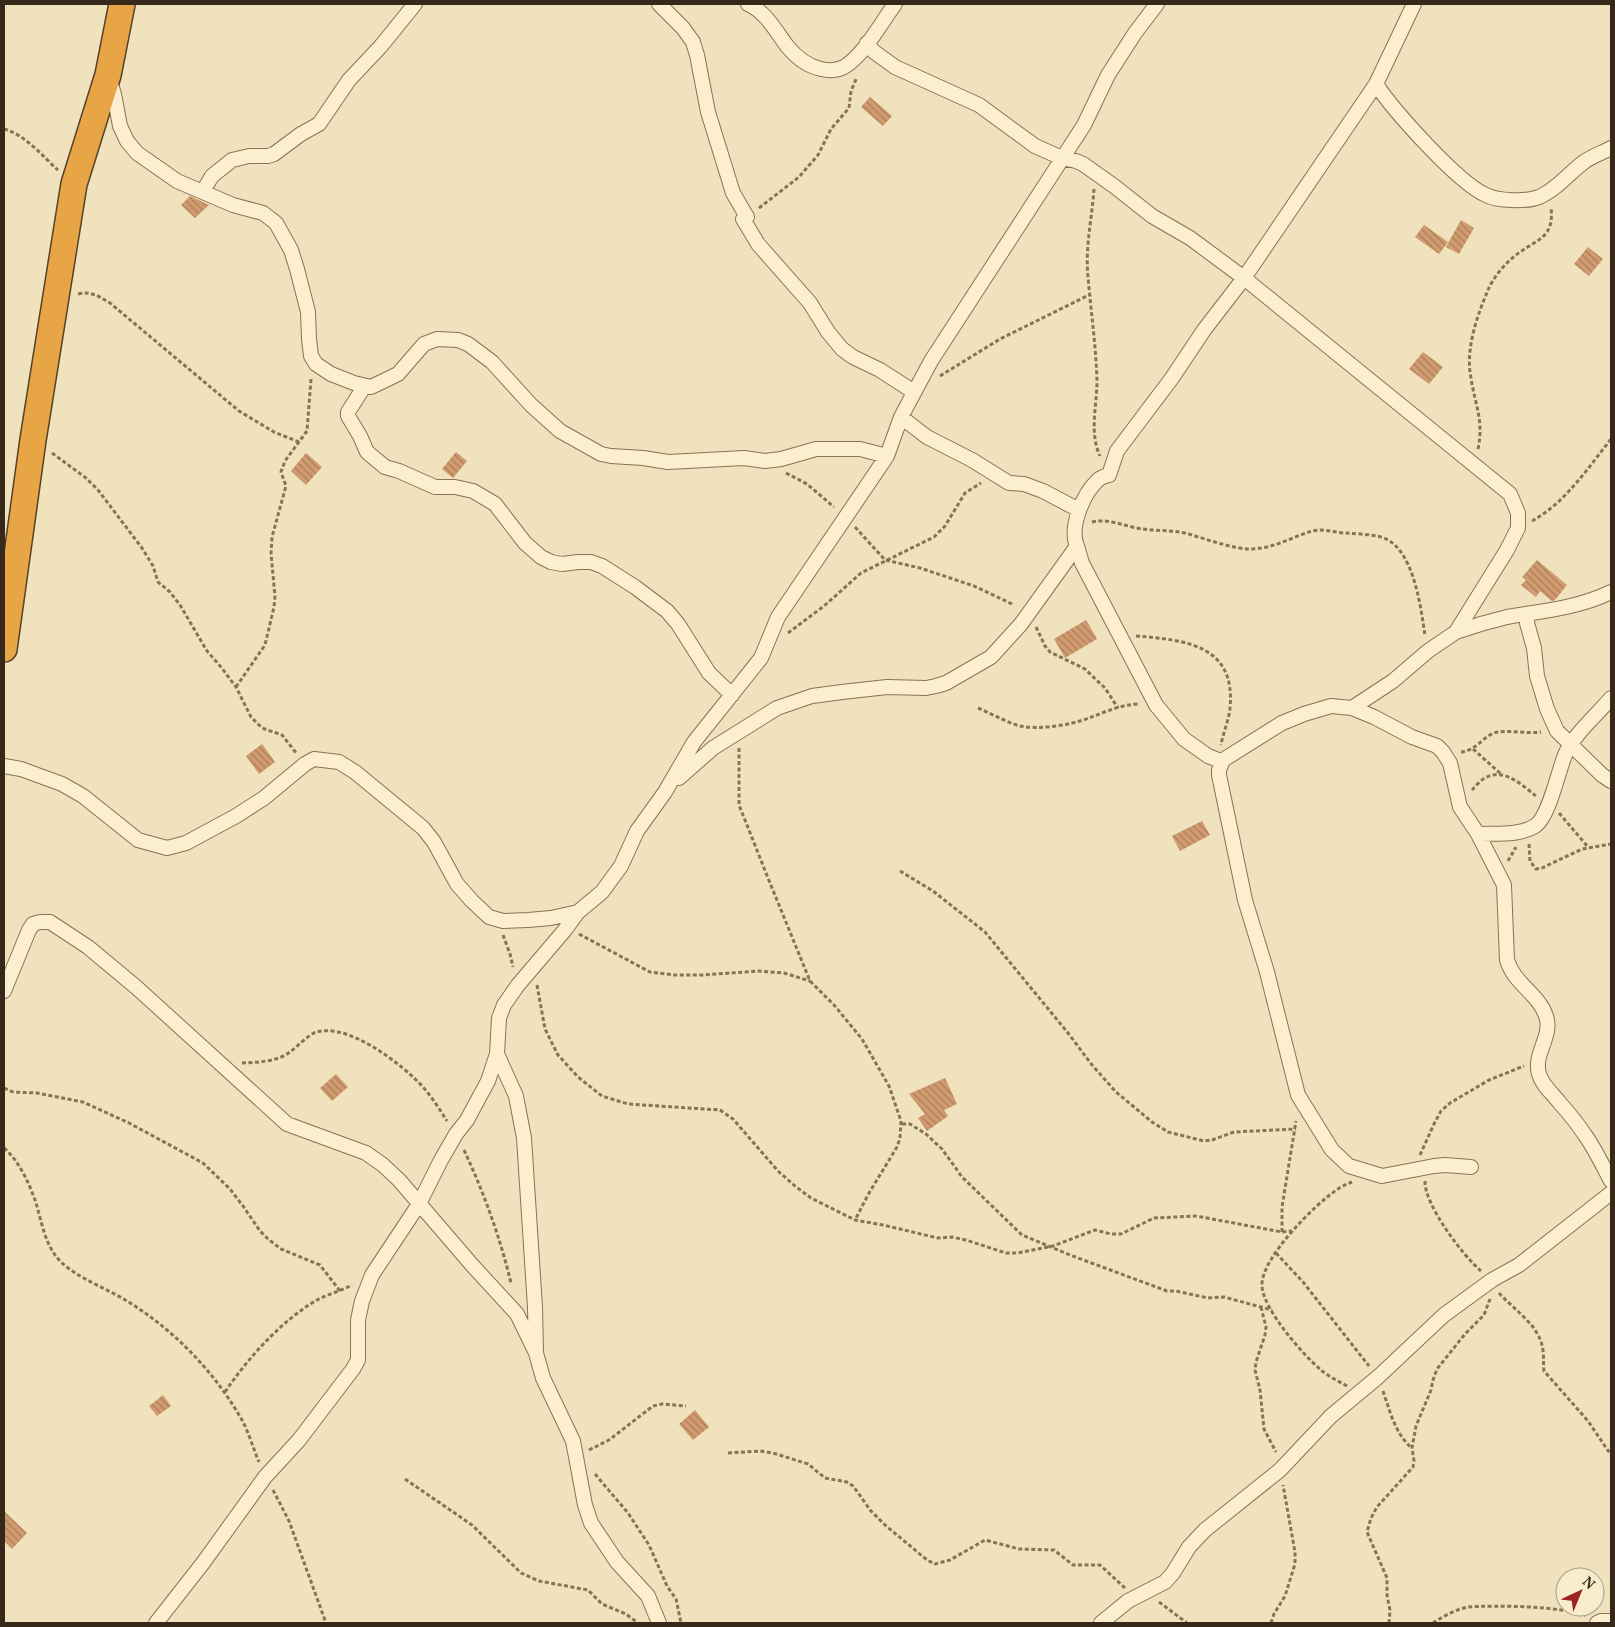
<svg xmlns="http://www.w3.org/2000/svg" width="1615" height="1627" font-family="'Noto Serif',serif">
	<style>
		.building { fill: url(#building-back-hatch) }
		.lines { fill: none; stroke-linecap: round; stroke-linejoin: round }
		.street-casing { stroke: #897255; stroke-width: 16 }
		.highway-casing { stroke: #56402a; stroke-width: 28 }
		.path { stroke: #897255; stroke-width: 3; stroke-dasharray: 4 2.5; stroke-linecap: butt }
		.street { stroke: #fbefcf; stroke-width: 14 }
		.highway { stroke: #e7a546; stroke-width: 25 }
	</style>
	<defs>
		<pattern id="building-back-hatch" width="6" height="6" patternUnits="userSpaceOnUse" patternTransform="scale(1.25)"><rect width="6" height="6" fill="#d19b6f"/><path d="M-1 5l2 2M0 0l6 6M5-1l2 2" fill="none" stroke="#aa7e5a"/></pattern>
	</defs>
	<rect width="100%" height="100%" fill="#f0e2bc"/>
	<path class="building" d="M870,97L892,116L883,126L861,107Z
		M190,196L209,205L195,218L181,205Z
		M1461,220L1474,228L1459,254L1446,247Z
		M1424,225L1448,242L1439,254L1415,237Z
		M1588,247L1603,259L1589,276L1574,264Z
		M1423,352L1443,367L1429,384L1409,369Z
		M456,452L467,461L453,478L442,469Z
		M306,453L322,467L306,485L291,471Z
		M1537,560L1567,585L1555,600L1552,601L1540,591L1536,597L1521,585L1526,580L1522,577Z
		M1086,620L1097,639L1065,658L1054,639Z
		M262,744L275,762L259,774L246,756Z
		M1202,821L1210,835L1180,851L1172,836Z
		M336,1074L348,1087L332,1101L320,1088Z
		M945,1078L957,1104L944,1110L948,1116L927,1131L918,1118L925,1114L909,1094Z
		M163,1395L171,1406L157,1416L149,1406Z
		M695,1410L709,1427L693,1440L679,1424Z
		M4,1511L27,1533L12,1549L4,1541Z"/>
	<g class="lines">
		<g class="street-casing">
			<path id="street" d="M659,4L683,28L693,42L697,55L708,112L733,193L747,217L743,219L758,244L810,303L828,332L842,349L853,357L880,370L914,392
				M748,4C765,11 776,31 787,46C796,57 807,66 821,69C829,71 836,71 844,67C864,55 881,23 895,4
				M867,43L873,51L895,67L979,105L1035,146L1062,158L1076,161L1083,164L1114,186L1152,216L1190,238L1244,278L1510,494L1518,513V528L1507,550L1456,632L1428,651L1393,681L1352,708
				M109,79L114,94L120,126L127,141L137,153L177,181L233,205L263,213L276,223L291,250L297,269L308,312L309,339L311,356L316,364L331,374L354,383L371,387L398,374L424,344L437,339L458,340L468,344L492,362L531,405L560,431L601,454L611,456L643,458L668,462L744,458L765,461L781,459L816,449H860L887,456
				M1376,84C1393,110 1458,183 1486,195C1497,201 1527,202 1539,197C1556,190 1569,173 1584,162C1592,156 1602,153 1611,148
				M203,191L212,176L232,160L249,156H268L274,154L301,134L319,124L349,80L381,46L415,4
				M371,387H364L348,412V416L360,436L367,452L385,467L399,471L435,487H455L473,491L495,504L525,543L541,557L551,562L562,564L578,562H591L602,566L635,587L667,611L678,624L709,673L732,695
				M901,417L927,437L972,460L1009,483L1024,484L1043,491L1079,510
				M1077,546L1082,563L1156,705L1184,739L1208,756L1218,760H1223L1282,723L1304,714L1331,706L1352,708L1374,717L1412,737L1437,746L1443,752L1450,763L1460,807L1478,834L1504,885L1507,960C1514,984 1539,994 1546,1016C1553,1037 1533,1053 1539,1074C1542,1085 1552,1093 1559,1102C1568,1112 1577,1123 1585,1135C1595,1149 1603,1166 1611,1181
				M1528,614L1527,623L1534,648L1537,676L1547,709L1557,731L1602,775L1611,781
				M1456,632C1473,626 1490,621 1507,617C1543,611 1578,608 1611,592
				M1223,760L1219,770V775L1245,900L1267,972L1298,1095L1332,1150L1349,1166L1382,1176L1434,1166L1445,1165L1471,1167
				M4,766L21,769L62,784L83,796L138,840L167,848L186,843L236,816L264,798L305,764L314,759L339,762L355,772L423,828L434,842L457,884L472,901L489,917L503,921L528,920L551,918L578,912L602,892L621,866L637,831L665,792L694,742L761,658L778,617L887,456L901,417L931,361L1084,125L1108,75L1135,33L1157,4
				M679,778L713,748L777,708L812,696L842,692L887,687L926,688L936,686L946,683L991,657L1021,624L1077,546C1069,527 1083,494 1098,480C1101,477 1105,476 1109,475L1117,451L1172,378L1204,330L1244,278L1376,84L1414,4
				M1478,834C1496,833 1519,836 1535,826C1549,817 1558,772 1565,755C1573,735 1597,715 1611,698
				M4,991L29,930L33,924L40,922H50L88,947L136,987L287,1124L366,1153L383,1165L399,1180L472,1265L517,1314L536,1353
				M497,1054L516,1096L524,1138L535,1307L536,1353L543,1378L573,1441L585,1505L591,1523L617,1562L648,1596L659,1623
				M156,1623L203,1563L265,1477L299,1440L353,1369L358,1360V1320L362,1301L372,1275L419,1204L441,1160L456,1134L467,1120L488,1081L497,1054L499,1018L504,1005L518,985L564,931L578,912
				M1101,1623L1128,1601L1165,1582L1173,1573L1189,1547L1205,1530L1280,1470L1331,1416L1378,1377L1444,1315L1492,1280L1519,1265L1611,1193
				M1597,1623L1601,1621H1611"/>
		</g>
		<g class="highway-casing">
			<path id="highway" d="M4,649L33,440L74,184L108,75L122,4"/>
		</g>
		<path class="path" d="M4,129C26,135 42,156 58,170
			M1094,189C1092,218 1085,248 1088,277C1091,312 1096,346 1097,381C1097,406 1089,432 1100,456
			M759,208L799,177L818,155L831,129L849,108L851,91L857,77
			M78,294C92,291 98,296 110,303L239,411L274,432L299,442
			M940,376L1000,339L1091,294
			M1478,449C1484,420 1475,405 1471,378C1465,350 1477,316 1488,290C1494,276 1507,261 1520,252C1540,238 1554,237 1551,207
			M52,453L86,478L98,490L142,548L153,566L158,582L170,592L180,605L207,651L221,667L236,687L251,717L262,728L282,735L297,754
			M786,473L807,484L834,507
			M1532,521C1565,503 1588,468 1611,439
			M1092,522C1110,518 1126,527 1143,529C1157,531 1171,530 1185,533C1203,538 1221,545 1240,548C1266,553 1289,538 1312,531C1324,528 1335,533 1346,533C1358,534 1372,534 1384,538C1414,550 1421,608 1425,636
			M855,527L885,560L920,568L974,586L1012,604
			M1036,627L1045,646L1050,652L1085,669L1105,688L1118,708
			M788,633L824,606L861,573L934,537L945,526L965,493L981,483
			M1136,636C1186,640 1236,645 1230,708C1229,720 1223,733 1221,745
			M236,687L265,645L274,607L275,597L271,553L272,537L286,486L281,472L285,461L307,431L311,379
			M978,708C992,714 1006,722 1020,726C1039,730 1071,725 1089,718C1105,712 1122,704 1140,704
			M739,748V805L768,878L810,981L834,1005L862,1039L889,1086L901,1121L900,1138L897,1147L869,1193L855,1220
			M1473,749L1501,774
			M1461,752C1477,751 1484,734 1498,732C1511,730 1527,734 1541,732
			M1472,790C1476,786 1481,779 1487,777C1505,768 1523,786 1536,796
			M1559,813L1588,847
			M1529,844L1530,861L1536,869L1542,868L1582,849L1611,844
			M1508,861L1516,847
			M900,871L933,891L985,932L1068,1033L1092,1065L1116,1092L1152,1122L1168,1132L1204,1141L1212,1140L1234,1132L1296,1129
			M579,934L650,972L674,975H703L758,971L784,973L810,981
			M503,935L510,954L513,967
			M537,985L545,1029L558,1055L578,1077L602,1096L628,1104L720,1110L733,1119L778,1171L795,1186L811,1198L855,1220L883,1225L938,1238L952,1237L966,1240L1006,1253H1017L1053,1246L1095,1230L1111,1234H1121L1154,1218L1196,1216L1282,1232L1292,1231
			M242,1063C258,1062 277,1062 290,1052C298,1046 306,1037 314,1033C346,1020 403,1065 423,1087C432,1097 440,1110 447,1121
			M4,1088L13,1092L37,1093L83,1102L129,1123L203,1163L230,1189L243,1206L260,1231L268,1239L281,1249L320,1265L340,1291
			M902,1124H910L926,1134L942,1149L962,1177L1022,1235L1070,1255L1167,1291H1176L1208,1298L1224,1297L1272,1310
			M4,1148C19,1161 28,1181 35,1200C42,1221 44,1245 61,1262C79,1279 106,1288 127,1301C174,1330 214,1371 242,1420C249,1433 253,1448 259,1462
			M464,1150C484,1193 500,1237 511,1283
			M1420,1155L1434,1124L1441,1111L1450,1103L1489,1080L1524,1066
			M1425,1181C1424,1204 1463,1256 1481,1271
			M1282,1232V1207L1296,1121
			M1276,1253L1303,1282L1369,1366
			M1499,1293C1514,1310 1541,1326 1543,1351C1544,1358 1543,1364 1544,1371L1588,1421L1611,1455
			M1261,1307L1266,1327L1265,1335L1256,1362L1255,1370L1260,1390L1264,1429L1276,1452
			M1347,1386C1338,1381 1328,1376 1321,1370C1303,1355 1263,1309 1262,1286C1260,1259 1316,1203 1338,1189C1342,1186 1347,1184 1352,1182
			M1383,1391C1390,1411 1395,1434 1412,1448
			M225,1392C248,1358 281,1321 317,1300C328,1294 341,1291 352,1285
			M589,1450L609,1440L653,1406L662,1404L686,1406
			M728,1453L760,1451L773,1453L808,1464L825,1478L847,1482L853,1486L871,1511L885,1525L927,1560L935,1564L950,1560L985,1540L1019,1549L1054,1550L1073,1565H1100L1125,1588
			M595,1474L628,1513L649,1545L667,1586L676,1599L681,1623
			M405,1479L472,1525L521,1573L539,1581L588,1590L602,1604L626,1614L638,1623
			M273,1490L289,1521L326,1623
			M1159,1602L1187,1623
			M1271,1623L1274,1614L1285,1596L1295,1564V1552L1283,1485
			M1389,1623L1390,1610L1387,1595V1578L1367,1532L1371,1518L1377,1507L1413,1467L1414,1461L1412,1448L1416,1426L1431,1390L1433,1380L1437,1369L1465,1334L1484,1315L1490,1299
			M1433,1623C1444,1616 1456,1609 1469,1607C1493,1605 1566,1606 1585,1616"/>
		<use href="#street" class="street"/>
		<use href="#highway" class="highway"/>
	</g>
	<rect width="1615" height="1627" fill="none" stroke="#37291a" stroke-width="10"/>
	<g transform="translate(1580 1592) rotate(44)"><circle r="24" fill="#f7eccc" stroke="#aa9e85"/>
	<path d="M0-4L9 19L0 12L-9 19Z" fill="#9b2421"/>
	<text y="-8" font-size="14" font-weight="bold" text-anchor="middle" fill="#37291a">N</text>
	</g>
</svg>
